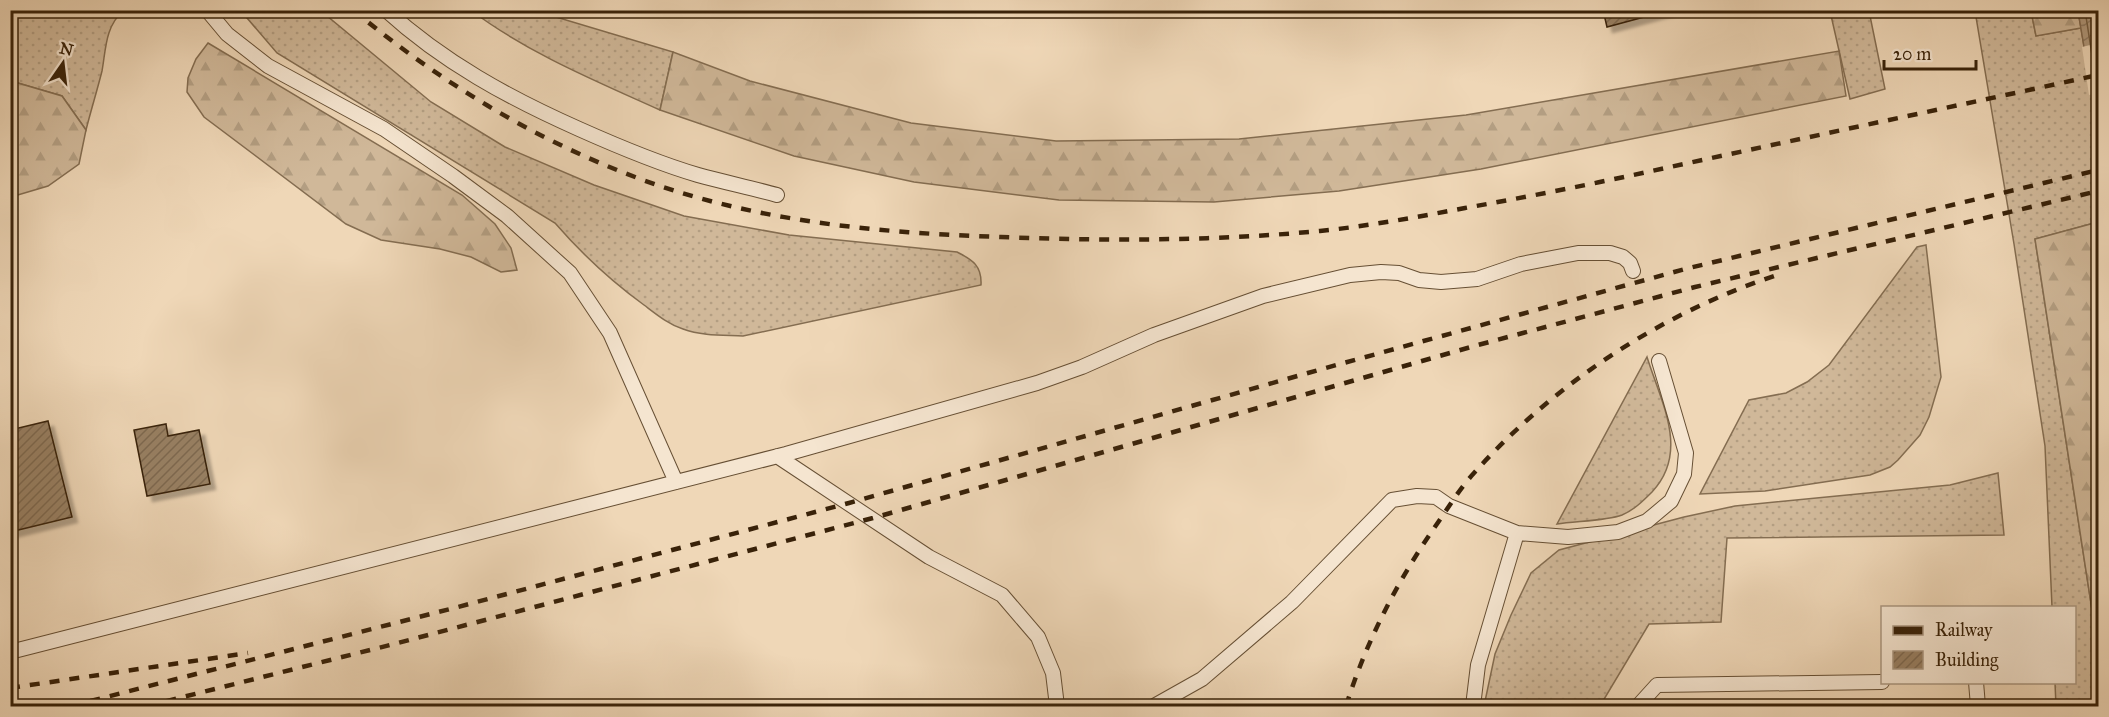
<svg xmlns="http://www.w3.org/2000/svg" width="2109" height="717" font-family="'IM FELL Great Primer',serif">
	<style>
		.grass { fill: url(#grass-dots); stroke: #846d51; stroke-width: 1.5 }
		.forest { fill: url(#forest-firs); stroke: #846d51; stroke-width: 1.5 }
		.water { fill: url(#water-waves); stroke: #81694e; stroke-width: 1.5 }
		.pier { fill: #efd7b7 }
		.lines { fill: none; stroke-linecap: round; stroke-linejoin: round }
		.shore { stroke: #755e42; stroke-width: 1.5 }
		.building { fill: url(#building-hatch); stroke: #392209; stroke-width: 1.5; filter: url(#shadow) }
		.service-casing { stroke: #664f34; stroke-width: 16 }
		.service { stroke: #f5e5d0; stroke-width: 14 }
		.rail { stroke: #392209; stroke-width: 4.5; stroke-dasharray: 10 10; stroke-linecap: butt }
	</style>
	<defs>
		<pattern id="grass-dots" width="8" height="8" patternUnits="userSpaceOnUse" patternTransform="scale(1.5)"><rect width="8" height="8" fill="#d0b899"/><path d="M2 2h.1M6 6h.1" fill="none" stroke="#b39e82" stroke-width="1.8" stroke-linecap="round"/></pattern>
		<pattern id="forest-firs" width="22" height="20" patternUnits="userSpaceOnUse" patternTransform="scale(1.5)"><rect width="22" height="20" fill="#d0b899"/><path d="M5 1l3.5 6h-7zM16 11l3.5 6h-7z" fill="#b39e82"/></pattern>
		<pattern id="water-waves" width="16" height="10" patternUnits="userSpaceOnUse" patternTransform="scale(1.5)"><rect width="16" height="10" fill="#b1997c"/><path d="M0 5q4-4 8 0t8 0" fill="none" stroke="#917c64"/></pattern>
		<pattern id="building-hatch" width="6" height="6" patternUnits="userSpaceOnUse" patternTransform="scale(1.5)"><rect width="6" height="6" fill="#988063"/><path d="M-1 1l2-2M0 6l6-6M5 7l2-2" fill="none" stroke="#7d6850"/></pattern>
		<filter id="shadow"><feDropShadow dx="5.5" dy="5.5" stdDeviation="1.5" flood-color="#0004"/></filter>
	</defs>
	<rect width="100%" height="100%" fill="#efd7b7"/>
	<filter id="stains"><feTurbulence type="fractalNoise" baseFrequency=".00333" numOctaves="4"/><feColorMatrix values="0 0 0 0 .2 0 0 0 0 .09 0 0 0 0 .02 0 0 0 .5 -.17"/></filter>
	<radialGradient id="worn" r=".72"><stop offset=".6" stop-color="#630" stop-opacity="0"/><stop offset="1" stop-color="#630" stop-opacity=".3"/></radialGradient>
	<path class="grass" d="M11,11H123C105,27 106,49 102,71C97,91 91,110 86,130L62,96L11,81Z
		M241,11H321L431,102L505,147L594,185L684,216L789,235L957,252C973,260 982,266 981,285L743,336C723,335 702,336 683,329C668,324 656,314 644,305C611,281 581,253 555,223L277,53Z
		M472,11H536L673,52L660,110C596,81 528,53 472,11Z
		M1830,11H1869L1885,89L1850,99Z
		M1975,11H2031L2036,36L2081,28L2098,131V222L2035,239L2098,649V706H2056L2055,683L2074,682V608L2052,607L2045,446L2014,244Z
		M1926,245L1941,377L1929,417L1920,435L1898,460L1890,467L1870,475L1765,491L1700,494L1749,400L1786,393L1807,382L1829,365L1917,247Z
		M1647,357C1661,402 1690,452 1652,492C1643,501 1634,510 1622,515C1606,521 1576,521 1557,524Z
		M1998,473L2004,535L1727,538L1721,622L1649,624L1600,706H1484L1495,654L1511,615L1531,573L1559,550L1684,517L1735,506L1950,485Z"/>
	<path class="forest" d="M2031,11H2078L2081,28L2036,36Z
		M208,43L462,195L495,224L511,248L517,270L501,272L471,257L440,249L381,240L346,224L204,117L187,92L188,78L196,59Z
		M1839,51L1846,96L1481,169L1339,191L1214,202L1059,200L914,182L794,156L660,110L673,52L750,81L911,123L1056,141L1239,139L1466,115Z
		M11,81L62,96L86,130L79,164L48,186L11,197Z
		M2098,222V649L2035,239Z"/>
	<path class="water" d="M2078,11H2098V131Z"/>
	<path class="pier" d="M2098,43V93L2089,95L2082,47Z"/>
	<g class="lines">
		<path class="shore" d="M2085,10L2098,94"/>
	</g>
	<path class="building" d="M1603,10H1670L1607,27Z
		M48,421L72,517L10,532V430Z
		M166,424L168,436L199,430L210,484L147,496L134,430Z"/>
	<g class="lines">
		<g class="service-casing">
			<path id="service" d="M207,10L227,34L268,66L384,129L453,176L507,216L570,273L610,333L676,482
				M386,10C443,62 509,98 579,129C617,146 657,163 698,175C724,182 751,188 777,195
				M777,456L929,557L1002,595L1038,637L1053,673L1057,706
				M10,652L786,454L1037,383L1082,367L1154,335L1263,296L1350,275L1381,272L1399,273L1419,280L1441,282L1477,279L1521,264L1578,253H1610L1623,257L1630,263L1633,271
				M1976,682L1978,706
				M1154,706L1202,679L1292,602L1392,500L1417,496L1436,497L1449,506L1517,533L1568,537L1618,532L1647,521L1671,501L1684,474L1686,453L1659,361
				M1473,706L1478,665L1517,533
				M1638,706L1657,685L1882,682"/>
		</g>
		<use href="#service" class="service"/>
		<path class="rail" d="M353,10C442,83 534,140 643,180C758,222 880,233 1001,237C1108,241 1214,241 1320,231C1369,226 1417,217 1465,208C1533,196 1602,182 1670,167C1813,136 1956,106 2098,75
			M10,688L248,653
			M71,706L454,608L849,503L1322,369L1685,269L2098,170
			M147,706L390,645L873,518L1478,345L1695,287L2098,191
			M1346,706C1367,639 1399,578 1439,521C1450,505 1461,487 1474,473C1554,384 1660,314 1774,276"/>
	</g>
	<rect width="2109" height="717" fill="none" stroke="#efd7b7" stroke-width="36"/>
	<rect x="12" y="12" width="2085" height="693" fill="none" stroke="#392209" stroke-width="3"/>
	<rect x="18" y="18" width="2073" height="681" fill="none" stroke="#392209" stroke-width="1.5"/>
	<rect x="1881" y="606" width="195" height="78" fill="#f5e5d0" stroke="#aa9780" stroke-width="1.5"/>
	<rect x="1893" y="626" width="30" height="9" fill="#392209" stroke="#aa9780" stroke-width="1.5"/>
	<text x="1935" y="636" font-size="18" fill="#392209">Railway</text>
	<rect x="1893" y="651" width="30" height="18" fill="url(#building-hatch)" stroke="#aa9780" stroke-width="1.5"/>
	<text x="1935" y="666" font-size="18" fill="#392209">Building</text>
	<g transform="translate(63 63) rotate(14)" stroke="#f5e5d0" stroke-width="4.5" paint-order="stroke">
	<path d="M0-4.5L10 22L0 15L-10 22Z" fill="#392209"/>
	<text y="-9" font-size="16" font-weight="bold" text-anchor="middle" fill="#392209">N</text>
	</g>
	<path d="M1884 60v9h92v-9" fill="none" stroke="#392209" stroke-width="3"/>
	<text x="1893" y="60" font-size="18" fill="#392209" stroke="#f5e5d0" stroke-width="4.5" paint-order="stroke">20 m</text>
	<rect width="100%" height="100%" filter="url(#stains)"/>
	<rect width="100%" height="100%" fill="url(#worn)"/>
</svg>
